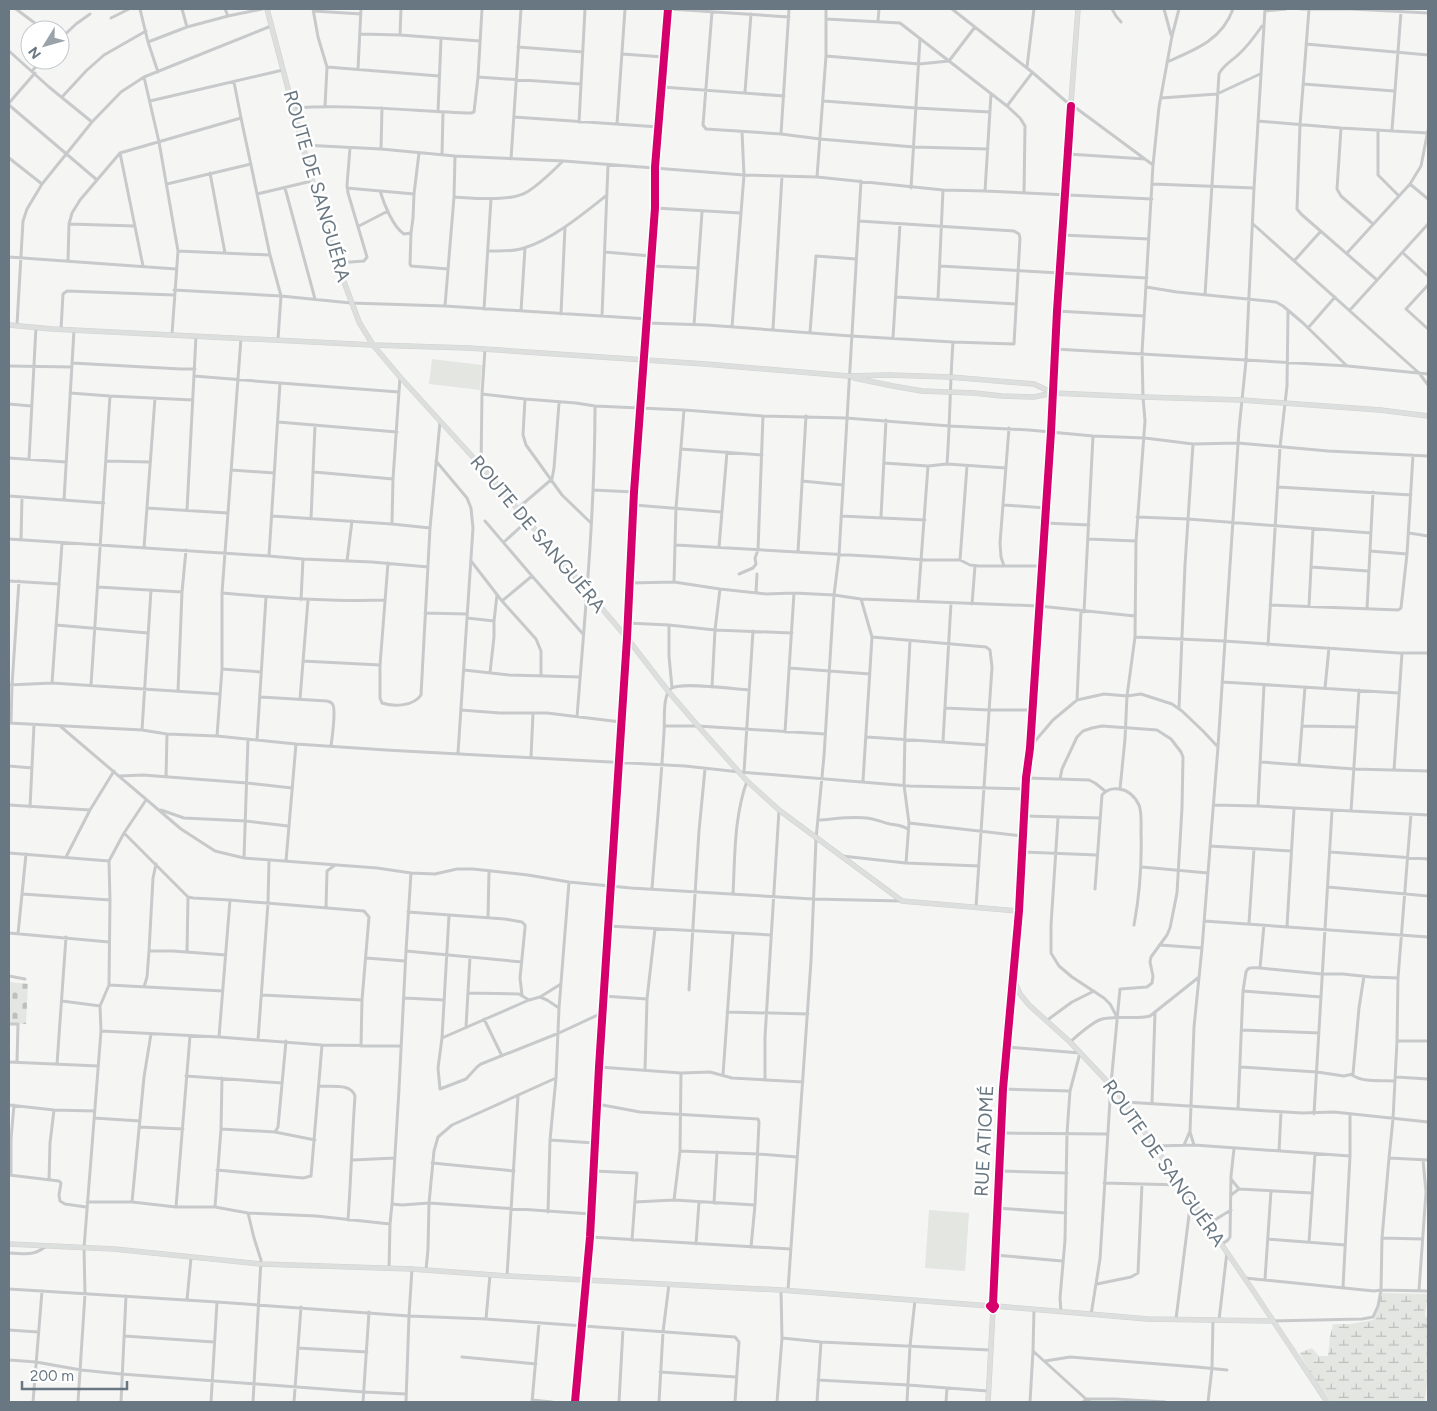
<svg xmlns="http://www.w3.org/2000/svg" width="1437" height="1411" font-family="Figtree,sans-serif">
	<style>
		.green { fill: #e4e6e2 }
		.wetland { fill: url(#wetland-marsh) }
		.cemetery { fill: url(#cemetery-stones) }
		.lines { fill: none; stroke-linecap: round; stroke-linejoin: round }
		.secondary-casing { stroke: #d1d2d2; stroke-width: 5.5 }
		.street { stroke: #c7c9ca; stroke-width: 3 }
		.secondary { stroke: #dddede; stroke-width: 4.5 }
		.cycleway-casing { stroke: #fff; stroke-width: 11 }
		.cycleway { stroke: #d6006c; stroke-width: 8 }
		.labels { text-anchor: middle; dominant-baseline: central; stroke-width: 5; stroke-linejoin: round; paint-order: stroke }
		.street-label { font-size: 19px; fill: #687781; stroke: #fff }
	</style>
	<defs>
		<pattern id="wetland-marsh" width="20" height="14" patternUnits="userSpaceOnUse" patternTransform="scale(1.25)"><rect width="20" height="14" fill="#e4e6e2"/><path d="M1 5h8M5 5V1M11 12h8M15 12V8" fill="none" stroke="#bdbfbd"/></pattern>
		<pattern id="cemetery-stones" width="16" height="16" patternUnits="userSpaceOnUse" patternTransform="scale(1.25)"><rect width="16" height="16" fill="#e4e6e2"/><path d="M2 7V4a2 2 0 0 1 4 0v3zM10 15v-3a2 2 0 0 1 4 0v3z" fill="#bdbfbd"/></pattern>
	</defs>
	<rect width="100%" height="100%" fill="#f5f5f4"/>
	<path class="green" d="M432,359L482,365L480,390L429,384Z
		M929,1210L969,1213L965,1271L925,1268Z"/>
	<path class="wetland" d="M1382,1293L1428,1294L1425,1315L1428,1321V1380L1427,1382L1425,1402H1331L1314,1378L1299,1353L1312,1348L1319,1356H1328L1330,1337L1333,1324H1351L1373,1320L1379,1305Z"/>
	<path class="cemetery" d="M9,982L28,984L26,1024L9,1023Z"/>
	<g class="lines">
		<g class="secondary-casing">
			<path id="secondary" d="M267,9L316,195L337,263L359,322L373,345L400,377L481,466L627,638L668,691L698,726L747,781L779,810L902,901L1019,911
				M1071,103L1072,105L1071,106L1069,104L1071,103L1078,9
				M9,325L52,329L373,345L469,348L705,364L848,376L888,375L950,377L1034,384L1053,393
				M854,378L893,386L922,391L974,393L1002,396L1034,397L1053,393L1143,397L1242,400L1380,410L1428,416
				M1014,981L1020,994L1029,1005L1070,1042L1118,1093L1252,1289L1327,1402
				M9,1244L114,1249L261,1264L412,1269L507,1276L781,1290L990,1306
				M993,1304L990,1306L993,1309L995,1306L993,1304L1003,1089L1019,911L1026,778L1030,748L1051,432L1057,311L1071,106
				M995,1306L1148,1319L1272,1321
				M988,1402L993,1309"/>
		</g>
		<path class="street" d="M16,9L44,30
			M140,9L148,42L158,72
			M182,9L187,27
			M225,9L228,16
			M313,9L318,37L327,67L325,106
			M670,9L789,17
			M952,9L1032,72L1069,104
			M1112,9L1116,16L1121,22
			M1164,9L1171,35
			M1301,9H1351
			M1309,9L1300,125L1297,209L1301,214L1377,280
			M1351,9L1428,13
			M314,11L361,14
			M1265,11L1286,9
			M712,12L703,125L706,129L781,134L820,139L914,147L988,149
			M111,18L129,9
			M826,19L900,23L1007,106L1020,118L1025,126L1024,193
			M878,21L879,9
			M361,34L400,35L480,41
			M400,35L401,9
			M60,39L76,24L90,14
			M148,42L187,27L228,16L262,9
			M1306,44L1428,55
			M518,47L583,52
			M9,51L49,87L92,122
			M622,54L664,57
			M826,56L919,64L949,61L975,27
			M1167,62C1195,50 1222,40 1233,9
			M327,67L439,76
			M1027,67L1034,9
			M358,69L361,9
			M32,71L42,60
			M144,77L159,142L178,251L172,334
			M478,77L581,84
			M234,82L241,118L270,255L281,296L278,339
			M1303,84L1394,91
			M662,87L784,96
			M745,92L751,14
			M62,97L86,71L104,55L146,31
			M1161,98L1217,94L1260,74
			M150,101L283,70
			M824,101L916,108L990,112
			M9,103L35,73
			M9,105L97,180
			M1072,105L1153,165
			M1007,106L1032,73
			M294,108C353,104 412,111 471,113L474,112L478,77L482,9
			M438,112L441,39
			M514,117L659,127
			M1258,121L1341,128L1428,133
			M579,122L585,9
			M617,124L625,9
			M1341,128L1337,189L1341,196L1373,224
			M1378,130V175L1399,196
			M1392,130L1401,12
			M781,134L789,9
			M303,145L381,149L455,156L564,161L744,175L817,177L943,190L985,191L1152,199
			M381,149L382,108
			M120,153L143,266
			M419,153L414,194L413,218L411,233L410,264L411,266L448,269
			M1068,154L1145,159
			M442,155L443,112
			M9,158L42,184
			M511,159L521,9
			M210,173L225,253
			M817,177L826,56V9
			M167,184L251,164
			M1153,184L1254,188
			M1410,184L1428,199
			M285,188L315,299
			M347,188L414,194
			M911,188L920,39
			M380,191C384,204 393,227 404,234L411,233
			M985,191L991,94
			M257,194L312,181
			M454,197C472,198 511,202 527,192C540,184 552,172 563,161
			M655,208L741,213
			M69,224L135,226
			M1253,224L1419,373L1428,385
			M359,226L388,211
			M1062,235L1149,239
			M178,251L270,255
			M489,251C500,251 512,252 524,248C553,239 583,214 607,195
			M605,252L651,256
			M1347,253L1410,184L1421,166L1428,130
			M1403,253L1428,276
			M9,257L176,269
			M68,261L69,224L72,213L80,200L120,153L241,118
			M1294,261L1321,231
			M337,263L364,261L367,257L348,193L347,185L350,148
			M651,266L698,268
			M940,266L1147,278
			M1428,285L1406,309L1428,329
			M1146,287L1177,292L1276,302L1283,306L1303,323L1347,366
			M174,290L281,296L351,303L445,306L648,319
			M1205,295L1219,74C1223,65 1232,61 1239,54C1248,46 1255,36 1262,26
			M896,297L1016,304
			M938,299L943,190
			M445,306L454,197L455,156
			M484,309L491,199
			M1350,310L1428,224
			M521,311L525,248
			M1057,311L1144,316
			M561,314L565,227
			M602,316L608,165
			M647,323L707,325L851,336L953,342L1014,344L1020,238L1019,234L1014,231L859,221
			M17,325L23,221L27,209L42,184L92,122L121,92L144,77L271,26
			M694,325L702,212
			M732,327L744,175L742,132
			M1308,328L1335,297
			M61,329L63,294L67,291L174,295
			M773,329L782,176
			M810,332L816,256L856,259
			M893,338L900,224
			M1055,349L1348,366L1428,374
			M72,363L181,369H195
			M9,366L72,367
			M194,376L280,383L399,392
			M70,393L110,396L193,400
			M482,394L525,399L576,403L595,406L684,410L763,416L846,418L950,426L1029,430L1093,436L1145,438L1193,444L1238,443L1328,451L1428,456
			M525,399L523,435L526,445L562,495L590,522
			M9,404L31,406
			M278,422L397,432
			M681,449L762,455
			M9,458L66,462
			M29,459L36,327
			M106,461L150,462
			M436,461L467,498L471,508L473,528L458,753
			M884,463L928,466L947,464L1006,468
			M947,464C950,423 950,383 953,342
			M481,466L482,394L485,349
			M231,470L274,473
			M314,472L393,479
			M802,481L843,485
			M1278,487L1411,495
			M593,490L634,492
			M9,496L104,503
			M64,500L74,330
			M634,505L721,512
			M1004,505L1046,508
			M147,508L228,513
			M517,509L552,479L554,468L559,403
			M187,510L196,336
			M272,516L392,524L430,528
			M841,516L925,520
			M881,517L886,420
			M1137,517L1188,519L1371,533
			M311,519L315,425
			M485,521L532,576L583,634
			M392,523L393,479L400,377
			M1045,523L1089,525
			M1409,533L1428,536
			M9,539L269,556L280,383
			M1088,539L1136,541
			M21,540L22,497
			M504,542L527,521
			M676,545L884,557L926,560H960L970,565L979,566H1042
			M719,547L727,452
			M144,548L155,398
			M1370,551L1407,554
			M798,552L806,416
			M269,556L303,559L372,562L428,567
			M960,560L967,466
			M347,561L352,521
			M471,561L502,601L536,639L541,651V675
			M388,563L380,665V698L382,703C394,707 414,706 421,695L430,528L440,422
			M1004,566L1001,557L1000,543L1009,428
			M1311,567L1368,571
			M739,574L753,568L756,564L755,558L758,550L763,416
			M9,581L59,584
			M674,582L676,508L684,410
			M630,583L674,582L720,589L766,594L794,593L834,595L861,599L1039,606L1135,616
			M98,587L182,592
			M756,592L757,574
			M222,593C277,598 331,602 385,600
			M861,599L872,637L863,781
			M301,600L303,559
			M502,601L532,576
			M918,601L928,466
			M972,604L975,566
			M1270,605L1398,610L1401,608L1407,554L1413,455
			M1309,606L1313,529
			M1367,609L1373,492
			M1084,612L1093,436
			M425,613L467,614
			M467,618L494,621
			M627,623L669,625L715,630L792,633
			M56,625L148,633
			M669,625V656L672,688
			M872,637L986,647L990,650L992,667L976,907
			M1135,637L1224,641L1399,653H1428
			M1268,645L1280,447L1287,386L1288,311
			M303,661L380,665
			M789,668L870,674
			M222,669L261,672
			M464,670L509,675L580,677
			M490,673L494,637V621L497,595
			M1222,682L1399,693
			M52,683L62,543
			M9,685L52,683L220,694
			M91,685L110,396
			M712,687L715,630L720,589
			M1325,688L1329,648
			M178,691L182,592L186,550
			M261,697L327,701C330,702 332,702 333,705C336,712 332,738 331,746
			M300,699L308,600
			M1077,700L1081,611
			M945,708L989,710H1032
			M1179,708L1185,565L1193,444
			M461,710L500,713H547L621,722
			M577,717C585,614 595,510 595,406
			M9,723L142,730L167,734L217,736L296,744L386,750L685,766L740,772L910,786L1025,789
			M11,723L12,685L19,581
			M60,726L181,829L215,851L244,858L377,868L411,873L435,874L457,869H473L528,875L569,882L631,888L813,899L901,901
			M664,726H698L825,734
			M1302,726L1357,727
			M142,730L151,590
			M785,732L794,593
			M217,736L222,669V593L241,338
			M867,737L987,745
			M257,740L266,597
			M943,741L951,603
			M1030,747L1053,720L1077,700L1104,694L1127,696L1141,694L1172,704L1182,711L1203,731L1218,747L1202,948L1194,1027L1190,1131L1184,1145
			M1218,747L1239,429L1246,361L1254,188L1265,9
			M531,757L533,713
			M1261,762L1354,769L1428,771
			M1299,764L1305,687
			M9,766L32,768
			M1394,770L1402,653
			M744,772L753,631
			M120,776L143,775L247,783L292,788
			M166,777L167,734
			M1026,778L1089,780L1095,783L1105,791
			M1060,779L1062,769L1077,737L1083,731L1092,728L1102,726L1157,730L1171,739L1181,752L1183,757L1182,808L1177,893L1170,928L1167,935L1151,957L1150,962L1153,976L1152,983L1147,987L1120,989L1111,1084L1100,1259L1091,1315
			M1120,789L1125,739L1127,696L1135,637L1136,541L1145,421L1143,397L1142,353L1153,165L1159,107L1172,36L1179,9
			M9,805L90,810L114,771
			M1214,805L1258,806L1428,815
			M1258,806L1264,685
			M30,807L34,725
			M161,810L184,818L246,821L288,826
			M1351,811L1359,690
			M1024,816L1100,818
			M1058,818L1051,925V953L1059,966L1072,977L1104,998L1110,1004L1117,1017
			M819,820C834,819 851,816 867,818C875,819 882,822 890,824C897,825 902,825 908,829
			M909,823L1023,836
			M124,833L188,897L193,898L230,900L364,911L369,917L362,1000L361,1046
			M1210,846L1291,851
			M1023,852L1097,855
			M1330,852L1428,859
			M9,853L109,861
			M842,856L906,863L979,866
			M66,857L90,810
			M244,858L248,739
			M286,861L296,744
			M906,863L909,823L904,785L905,733L910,641
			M1142,867L1208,873
			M1328,887L1428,896
			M652,889C656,836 661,784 664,732C665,722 662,693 672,688C683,682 734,689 749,690
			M1095,889L1102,795C1106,790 1112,788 1119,789C1128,790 1135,797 1139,805C1142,813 1141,824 1141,832C1142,864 1140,893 1134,925
			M22,894L110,900
			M733,894C735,856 734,817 747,781
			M326,908L327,871L335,865
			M408,912L505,919L522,922L525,925V928L520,978L522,995
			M449,915L442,1038L438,1068L440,1089L466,1079L477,1067L481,1064L559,1033L602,1013
			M488,918L489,871
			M1204,921L1428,937
			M1249,923L1254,849
			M608,926L771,935
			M1287,926L1294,809
			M9,933L109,942
			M18,934L26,854
			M1160,945L1202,948
			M149,951L153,878L156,864
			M406,951L522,962
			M187,952L188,897
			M366,958L405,961
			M1260,968L1264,925
			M9,976L25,979
			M109,985L223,991
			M144,987L147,977L149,951H173L226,955
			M689,990L699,831L705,769
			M1243,991L1321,997
			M468,993L519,994L529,1000
			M262,995L362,1000
			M603,996L647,999
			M540,997L547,1000L559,1008
			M404,998L444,1000
			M62,1001L100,1006
			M727,1012L808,1014
			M484,1019L502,1056
			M1046,1021L1072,1002L1094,991
			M9,1024H18L17,1062
			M466,1027L470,957
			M1242,1030L1319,1033
			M101,1031L219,1037L322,1045L401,1046
			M219,1037L230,900
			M442,1038L529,1000L540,997L561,984
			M258,1040L268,903L269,860
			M1397,1041H1428
			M1070,1042C1078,1035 1092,1022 1102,1019C1117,1015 1134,1020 1150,1016L1199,977
			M1007,1047L1080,1053L1070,1091L1067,1133L1065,1240L1060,1298L1061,1312
			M9,1062L98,1066
			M57,1064L66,937
			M599,1067L681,1073L710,1072L732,1078L803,1082
			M1241,1067L1317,1072L1344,1076L1353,1074L1359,1008L1364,976
			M645,1070L647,999L655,929
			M723,1075L733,934
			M1352,1075C1364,1083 1381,1080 1395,1081
			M186,1076L282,1083
			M1396,1077L1428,1079
			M765,1079V1037L779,810
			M319,1086C331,1087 351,1083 355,1096C352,1138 351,1179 348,1220
			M1003,1089L1070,1091
			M1125,1102L1302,1113L1334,1112L1428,1122
			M1152,1103L1155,1013
			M597,1104L640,1112L758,1119L759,1122L755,1205L751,1247
			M9,1105L54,1110L95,1111
			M1238,1109L1243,991L1246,972C1248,966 1254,968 1260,968L1322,974H1343L1371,977L1398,978
			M1314,1114L1332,811
			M94,1118L140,1121
			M139,1127L183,1129
			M221,1129L275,1132L315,1140
			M275,1132L278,1127L286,1041
			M1190,1132L1194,1145
			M1001,1133L1108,1134
			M550,1140L594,1143
			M1155,1146L1194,1145L1350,1156
			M680,1151L758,1154L797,1157
			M1279,1151L1281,1112
			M1389,1158L1428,1160
			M352,1160L395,1158
			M432,1163L514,1171
			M217,1170L303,1178L311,1176L322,1045
			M594,1171L637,1173L632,1240
			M999,1171L1067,1173
			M9,1175L59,1181L61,1183L59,1195L60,1201L65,1204L86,1207
			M11,1175V1139L14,1105
			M1231,1179L1239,1189
			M49,1180L50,1143L54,1110
			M1104,1183L1181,1185
			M1231,1195L1239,1189L1312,1193
			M674,1200L680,1151L681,1073
			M87,1202H132L176,1207H215L248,1213L316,1216L390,1224
			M132,1202L144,1077L151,1034
			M635,1202L674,1200L755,1205
			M714,1203L717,1152
			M392,1204L402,1205L429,1203L591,1214
			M176,1207L190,1036
			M215,1207L221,1129L222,1078
			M997,1208L1066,1213
			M548,1212L550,1140L556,1078L559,1008L569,882
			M248,1213L254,1238L261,1260L253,1402
			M1208,1224L1231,1210
			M590,1237L790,1249
			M1382,1238L1422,1239
			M1268,1239L1345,1245
			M1309,1242L1315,1154
			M696,1244L699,1202
			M1222,1244L1228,1240L1230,1237L1231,1176L1234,1149
			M9,1253C24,1253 33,1257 46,1246
			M995,1255L1062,1261
			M389,1269L390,1224L392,1204L399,1089L406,951L411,873
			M426,1270L428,1249L429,1203L434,1151L438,1137L452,1125L556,1078
			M507,1276L518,1096
			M1245,1278L1374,1291L1381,1290L1428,1291
			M1265,1279L1271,1191
			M1097,1284L1131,1277L1138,1273L1142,1184
			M1343,1287L1350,1156V1115
			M9,1289L217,1302L409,1316L486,1319L735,1337L739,1342L735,1402
			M788,1290L811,961L816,839L824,756L834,595L839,555L861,181
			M1419,1290L1426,1192L1423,1160
			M187,1300L191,1258
			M486,1319L490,1275
			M1176,1319L1191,1199
			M1219,1320L1227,1252
			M1272,1321L1362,1319L1373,1317L1378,1306L1381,1290L1382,1238L1389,1158L1393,1119L1397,1041L1398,978L1411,814
			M1423,1325L1428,1327
			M9,1330L38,1332
			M124,1336L214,1342
			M782,1338L821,1342L990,1350
			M298,1348L367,1352
			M1033,1351L1086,1399L1083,1402
			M462,1357L536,1364
			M9,1360L36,1362L81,1370L121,1374L364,1392L406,1394
			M1045,1361L1070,1357L1197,1367L1227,1370
			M660,1372L736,1377
			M818,1380L908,1385L988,1391
			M532,1400L552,1402
			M33,1402L42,1291
			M78,1402L85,1294L84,1248L101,1031L100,1006L109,985L110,900L109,861L124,833L146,800
			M121,1402L126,1296
			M211,1402L217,1302
			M294,1402L301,1307
			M363,1402L369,1312
			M406,1402L409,1316L412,1269
			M532,1402L539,1323
			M575,1402L590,1237L599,1067L627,638L634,492L655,208V167L668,9
			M619,1402L623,1329
			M659,1402L663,1332L669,1284
			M777,1402L782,1338L781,1290
			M817,1402L821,1342
			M907,1402L910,1346L915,1300
			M946,1402L947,1388
			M1030,1402L1033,1351L1034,1309
			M1090,1402L1086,1399H1115L1165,1402
			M1208,1402L1212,1368L1213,1320"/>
		<use href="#secondary" class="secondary"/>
		<g class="cycleway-casing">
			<path id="cycleway" d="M993,1304L990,1306L993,1309L995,1306L993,1304L1003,1089L1019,911L1026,778L1030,748L1051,432L1057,311L1071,106
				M575,1402L590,1237L599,1067L627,638L634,492L655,208V167L668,9"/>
		</g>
		<use href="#cycleway" class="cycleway"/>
	</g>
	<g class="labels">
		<g class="street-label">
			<text transform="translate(317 186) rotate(74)">ROUTE DE SANGUÉRA</text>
			<text transform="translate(538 534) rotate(50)">ROUTE DE SANGUÉRA</text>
			<text transform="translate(984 1141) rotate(-87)">RUE ATIOMÉ</text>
			<text transform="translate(1164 1163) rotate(55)">ROUTE DE SANGUÉRA</text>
		</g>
	</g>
	<rect width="1437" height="1411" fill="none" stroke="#687781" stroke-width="20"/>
	<g transform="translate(45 45) rotate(233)"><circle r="24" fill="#ffffff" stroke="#c3c9cd"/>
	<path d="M0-4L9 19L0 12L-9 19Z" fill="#99a3a9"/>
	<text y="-8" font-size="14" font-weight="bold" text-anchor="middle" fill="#687781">N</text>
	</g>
	<path d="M22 1381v8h105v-8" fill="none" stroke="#687781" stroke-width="2.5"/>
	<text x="30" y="1381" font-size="15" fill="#687781" stroke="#ffffff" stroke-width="4" paint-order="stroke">200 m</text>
</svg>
